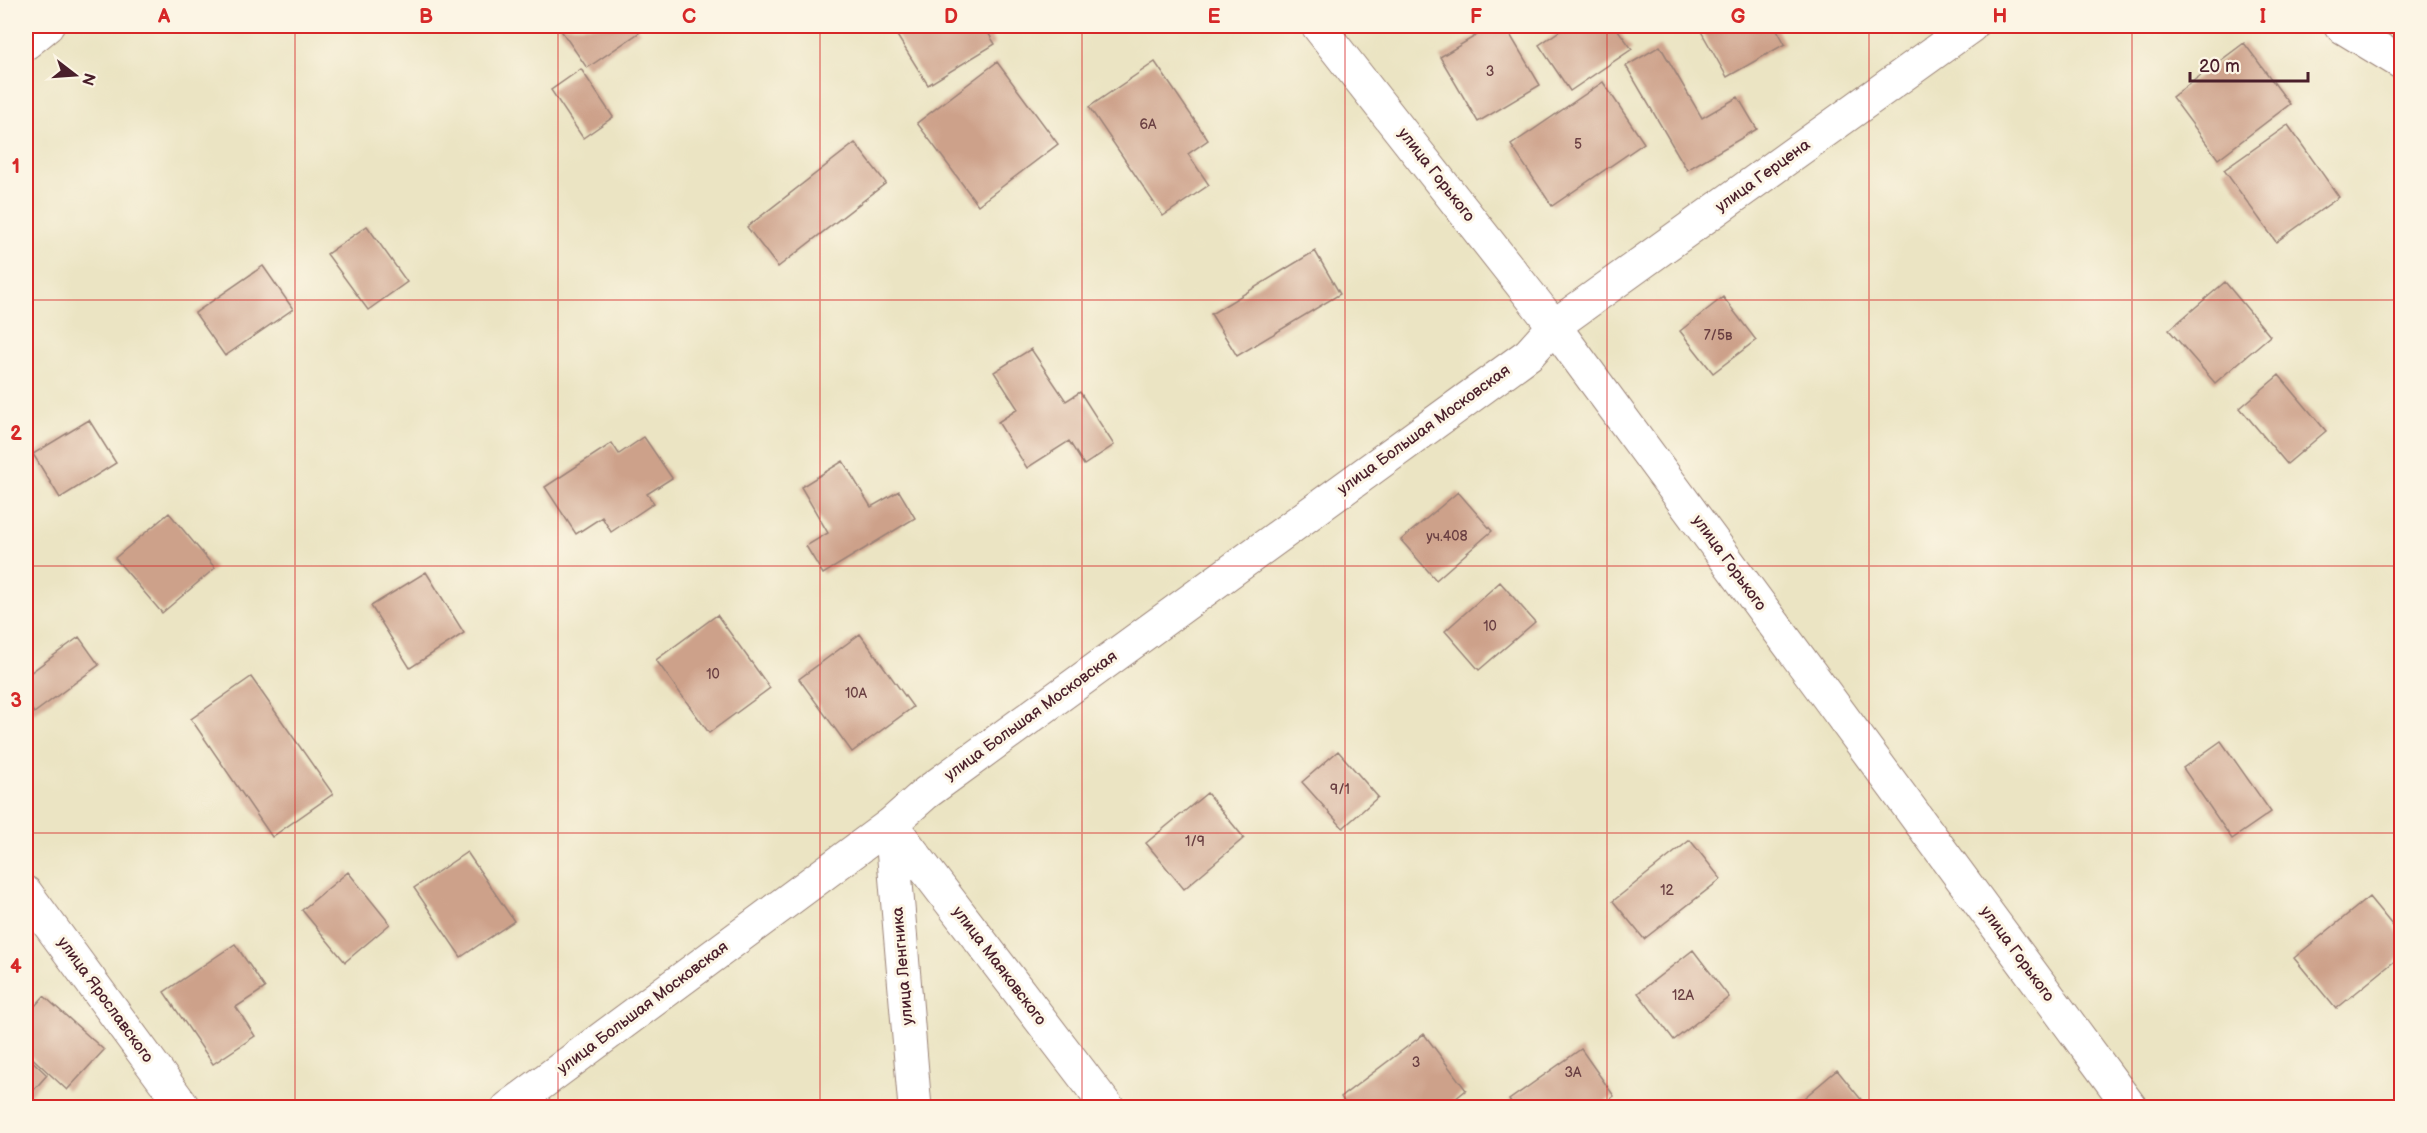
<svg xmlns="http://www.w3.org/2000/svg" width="2427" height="1133" font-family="'Balsamiq Sans',sans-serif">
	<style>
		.building { fill: #cda18a }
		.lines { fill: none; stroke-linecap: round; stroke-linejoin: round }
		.street-casing { stroke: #9a8277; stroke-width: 35 }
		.street { stroke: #fff; stroke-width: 33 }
		.grid { fill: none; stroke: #d62828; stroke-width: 1.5; stroke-opacity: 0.55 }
		.labels { text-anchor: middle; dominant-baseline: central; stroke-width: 6; stroke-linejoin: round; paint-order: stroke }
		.number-label { font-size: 14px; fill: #6b4043 }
		.street-label { font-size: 16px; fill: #4a1f2b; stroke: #fcf5e5 }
		.neatline { fill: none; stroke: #d62828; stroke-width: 2 }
		.grid-label { font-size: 20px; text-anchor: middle; font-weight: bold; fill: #d62828 }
	</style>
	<rect width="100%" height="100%" fill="#fcf5e5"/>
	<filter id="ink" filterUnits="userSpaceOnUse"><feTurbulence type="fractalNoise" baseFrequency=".0167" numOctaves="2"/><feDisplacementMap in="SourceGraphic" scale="12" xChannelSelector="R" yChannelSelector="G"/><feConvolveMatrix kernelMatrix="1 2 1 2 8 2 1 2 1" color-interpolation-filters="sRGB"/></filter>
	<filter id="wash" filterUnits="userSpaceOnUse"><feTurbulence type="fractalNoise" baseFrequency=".008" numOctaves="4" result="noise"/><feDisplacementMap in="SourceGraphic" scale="24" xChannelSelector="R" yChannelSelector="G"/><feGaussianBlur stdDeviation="1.35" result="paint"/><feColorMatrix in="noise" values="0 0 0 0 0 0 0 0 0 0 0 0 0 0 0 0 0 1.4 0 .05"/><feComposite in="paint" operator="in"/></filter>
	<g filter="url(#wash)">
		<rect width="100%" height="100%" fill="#ebe4c3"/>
		<g id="blocks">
			<path class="building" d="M558,26H635L640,32L587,68Z
				M891,26H984L995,44L928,85Z
				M1492,26H1505L1540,85L1478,122L1440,57Z
				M1567,26H1615L1632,49L1570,91L1539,45Z
				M1698,26H1775L1785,44L1727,77Z
				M2244,43L2290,104L2218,159L2172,97Z
				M1660,46L1702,118L1738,97L1757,129L1687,170L1626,66Z
				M997,62L1058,144L978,205L917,123Z
				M1155,62L1208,140L1188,154L1209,185L1163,216L1089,107Z
				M581,69L613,117L583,138L551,90Z
				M1603,82L1644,143L1552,206L1511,145Z
				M2288,125L2339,197L2276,242L2224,170Z
				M855,143L886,183L778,267L747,227Z
				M367,226L407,282L368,310L327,254Z
				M1315,251L1340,294L1237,356L1211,314Z
				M263,266L293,309L225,356L195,313Z
				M2225,282L2270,336L2215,383L2169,330Z
				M1723,297L1756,340L1713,373L1680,331Z
				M1031,349L1066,401L1080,392L1114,445L1084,465L1069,441L1027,468L998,422L1018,409L994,372Z
				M2279,375L2326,431L2287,464L2240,408Z
				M89,420L116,463L60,498L33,454Z
				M644,437L672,478L647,494L654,503L611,532L602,517L576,534L545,487L612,443L619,454Z
				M843,461L871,507L899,491L915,518L823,574L806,546L828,533L801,487Z
				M1458,492L1492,531L1436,580L1401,540Z
				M169,513L215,568L162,613L115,558Z
				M426,572L464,633L410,668L371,606Z
				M1500,582L1535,622L1479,670L1445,631Z
				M717,615L770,688L709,733L656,660Z
				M860,634L913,707L852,752L799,679Z
				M79,637L99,665L34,713L26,701V676Z
				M251,677L333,794L272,837L191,719Z
				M2221,741L2271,812L2232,839L2183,768Z
				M1338,751L1378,797L1343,828L1302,782Z
				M1207,793L1244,838L1184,889L1146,843Z
				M1690,840L1721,879L1644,939L1613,901Z
				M467,852L514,921L461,957L414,888Z
				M348,872L390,924L345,962L302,910Z
				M2369,897L2402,937V955L2336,1009L2294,958Z
				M235,944L265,988L236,1007L255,1036L213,1064L164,992Z
				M1693,950L1729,997L1674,1040L1638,993Z
				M44,996L104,1050L67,1090L26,1052V1016Z
				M1424,1034L1466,1090L1444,1108H1348L1341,1097Z
				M1581,1049L1614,1096L1597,1108H1514L1509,1100Z
				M26,1055L47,1075L26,1099Z
				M1837,1070L1868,1108H1792Z"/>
		</g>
	</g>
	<g filter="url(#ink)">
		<use href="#blocks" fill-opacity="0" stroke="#9a8277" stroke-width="1.5"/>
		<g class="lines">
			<g class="street-casing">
				<path id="street" d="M1318,26L1554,326L2131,1108
					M2341,26L2402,63
					M26,43L47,26
					M891,824L1108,1108
					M891,824L915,1108
					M26,893L184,1108
					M508,1108L891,824L926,793L1529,354L1554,326L1971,26"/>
			</g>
			<use href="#street" class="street"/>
		</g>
	</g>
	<path class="grid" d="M295,26V1108M558,26V1108M820,26V1108M1082,26V1108M1345,26V1108M1607,26V1108M1869,26V1108M2132,26V1108M26,300H2402M26,566H2402M26,833H2402"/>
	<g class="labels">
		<g class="number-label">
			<text x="1490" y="71">3</text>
			<text x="1148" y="124">6А</text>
			<text x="1578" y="144">5</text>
			<text x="1718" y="335">7/5в</text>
			<text x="1447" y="536">уч.408</text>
			<text x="1490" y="626">10</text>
			<text x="713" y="674">10</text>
			<text x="856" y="693">10А</text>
			<text x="1340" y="789">9/1</text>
			<text x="1195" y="841">1/9</text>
			<text x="1667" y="890">12</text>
			<text x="1683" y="995">12А</text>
			<text x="1416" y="1062">3</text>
			<text x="1573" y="1072">3А</text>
		</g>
		<g class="street-label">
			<text transform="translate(1436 175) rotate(52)">улица Горького</text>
			<text transform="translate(1763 176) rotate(-36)">улица Герцена</text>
			<text transform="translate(1424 430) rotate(-36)">улица Большая Московская</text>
			<text transform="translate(1729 563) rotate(54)">улица Горького</text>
			<text transform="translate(1031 716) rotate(-36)">улица Большая Московская</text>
			<text transform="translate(2017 954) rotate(54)">улица Горького</text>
			<text transform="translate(903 966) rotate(-95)">улица Ленгника</text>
			<text transform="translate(999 966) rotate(53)">улица Маяковского</text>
			<text transform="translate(105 1000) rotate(54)">улица Ярославского</text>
			<text transform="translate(643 1008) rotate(-37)">улица Большая Московская</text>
		</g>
	</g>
	<rect width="2427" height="1133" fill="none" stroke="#fcf5e5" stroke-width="66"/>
	<g transform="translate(75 75) rotate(107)" stroke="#fcf5e5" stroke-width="4.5" paint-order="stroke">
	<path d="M0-4.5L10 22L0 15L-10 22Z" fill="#4a1f2b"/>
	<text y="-9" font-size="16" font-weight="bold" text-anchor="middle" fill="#4a1f2b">N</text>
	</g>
	<path d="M2190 72v9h118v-9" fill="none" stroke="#4a1f2b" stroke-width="3"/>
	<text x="2199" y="72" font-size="18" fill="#4a1f2b" stroke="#fcf5e5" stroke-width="4.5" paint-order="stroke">20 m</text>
	<rect x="33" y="33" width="2361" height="1067" class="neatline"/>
	<g class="grid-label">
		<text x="164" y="23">A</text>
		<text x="426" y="23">B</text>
		<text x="689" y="23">C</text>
		<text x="951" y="23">D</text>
		<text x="1214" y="23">E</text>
		<text x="1476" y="23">F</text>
		<text x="1738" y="23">G</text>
		<text x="2000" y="23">H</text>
		<text x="2263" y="23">I</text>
		<text x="16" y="173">1</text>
		<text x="16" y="440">2</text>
		<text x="16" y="707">3</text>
		<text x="16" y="973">4</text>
	</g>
</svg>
